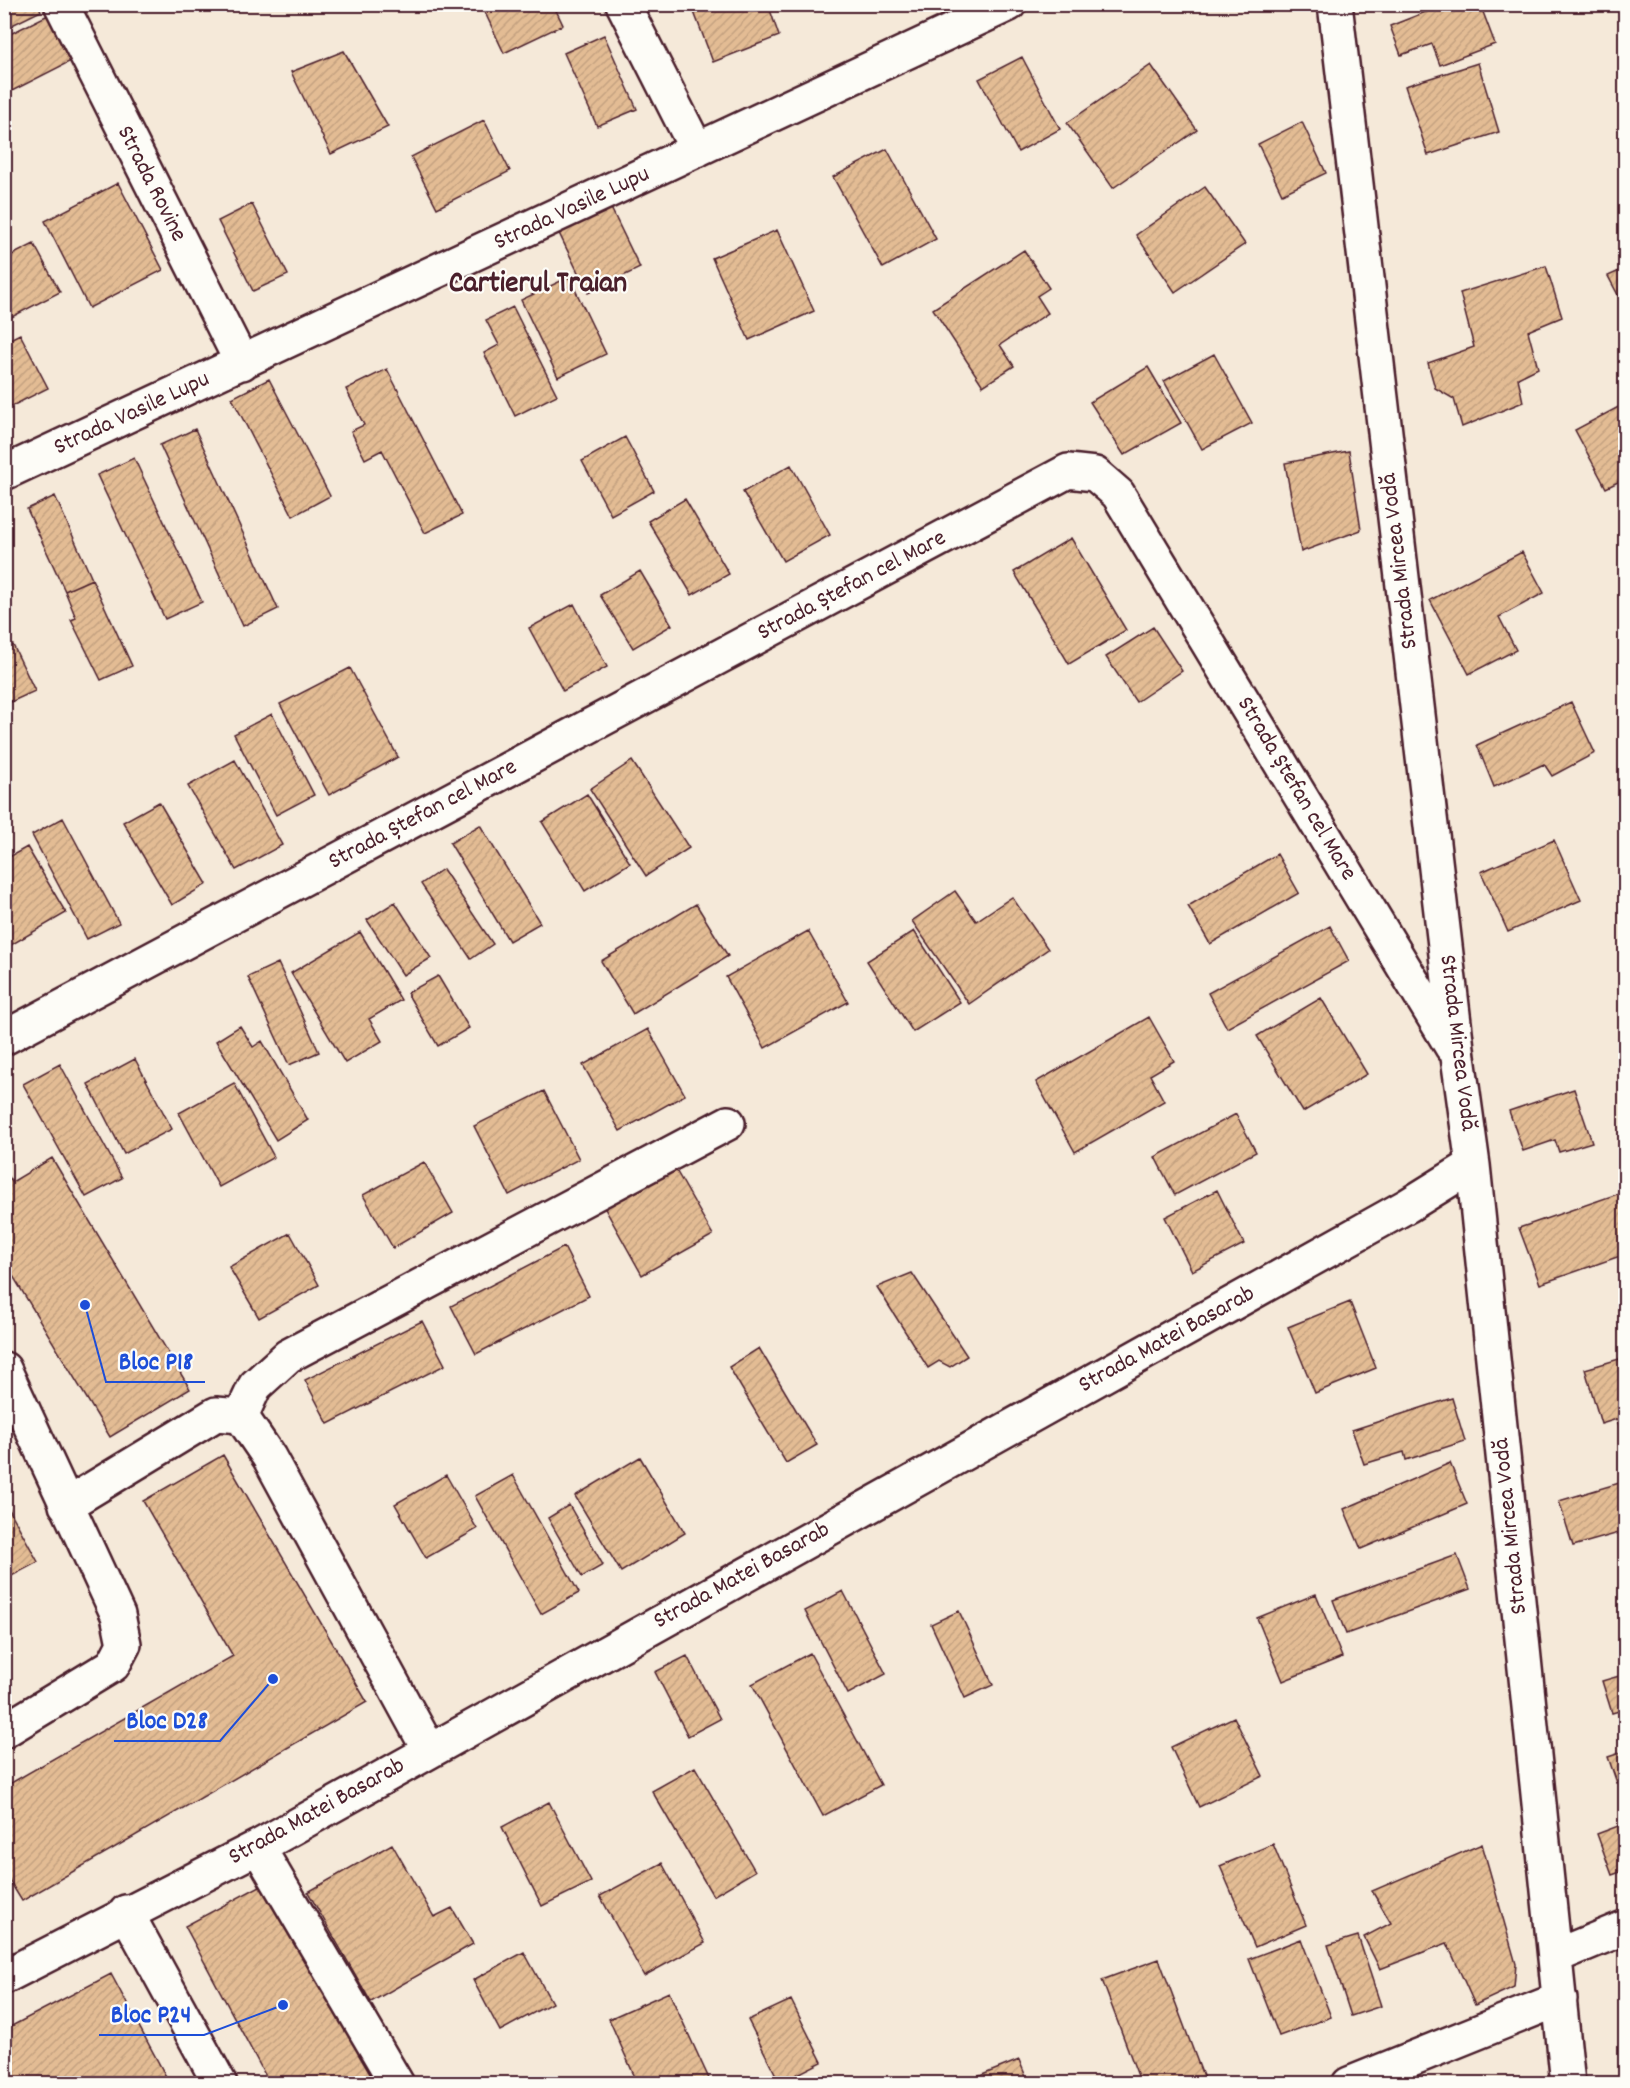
<svg xmlns="http://www.w3.org/2000/svg" width="1630" height="2088" font-family="Dekko,sans-serif">
	<style>
		.building { fill: url(#building-hatch); stroke: #4a1f2b; stroke-width: 1.5 }
		.lines { fill: none; stroke-linecap: round; stroke-linejoin: round }
		.minor-casing { stroke: #4a1f2b; stroke-width: 38 }
		.minor { stroke: #fdfcf7; stroke-width: 33 }
		.labels { text-anchor: middle; dominant-baseline: central; stroke-width: 4.5; stroke-linejoin: round; paint-order: stroke }
		.street-label { font-size: 24px; fill: #4a1f2b; stroke: #fdfcf7 }
		.district-label { font-size: 30px; font-weight: bold; fill: #4a1f2b; stroke: #fdfcf7 }
		.leader { fill: none; stroke: #1d4ed8; stroke-width: 2 }
		.callout-dot { fill: #1d4ed8; stroke: #fdfcf7; stroke-width: 2 }
		.callout-label { font-size: 26px; text-anchor: middle; font-weight: bold; fill: #1d4ed8; stroke: #fdfcf7; stroke-width: 4.5; stroke-linejoin: round; paint-order: stroke }
	</style>
	<defs>
		<pattern id="building-hatch" width="6" height="6" patternUnits="userSpaceOnUse" patternTransform="scale(1.5)"><rect width="6" height="6" fill="#e3bc94"/><path d="M-1 1l2-2M0 6l6-6M5 7l2-2" fill="none" stroke="#c4a180"/></pattern>
	</defs>
	<rect width="100%" height="100%" fill="#f5e9d9"/>
	<filter id="ink" filterUnits="userSpaceOnUse"><feTurbulence type="fractalNoise" baseFrequency=".0167" numOctaves="2"/><feDisplacementMap in="SourceGraphic" scale="12" xChannelSelector="R" yChannelSelector="G"/><feConvolveMatrix kernelMatrix="1 2 1 2 8 2 1 2 1" color-interpolation-filters="sRGB"/></filter>
	<g filter="url(#ink)">
		<path class="building" d="M4,4H38L41,11L4,29Z
			M481,4H553L563,25L504,53Z
			M691,4H768L779,36L713,62Z
			M1446,4H1480L1495,44L1440,65L1432,44L1401,55L1390,26Z
			M48,15L71,61L4,95V37Z
			M604,35L637,109L597,126L564,53Z
			M344,51L388,127L331,154L291,72Z
			M1022,57L1060,129L1018,152L979,79Z
			M1478,63L1499,132L1428,155L1405,86Z
			M1151,65L1197,130L1113,188L1067,123Z
			M484,120L510,171L437,208L411,157Z
			M1302,122L1326,173L1282,194L1258,144Z
			M887,149L936,239L883,268L833,177Z
			M118,183L163,270L89,308L45,221Z
			M1205,187L1245,244L1175,292L1136,235Z
			M252,204L288,275L253,291L218,221Z
			M610,206L640,268L588,293L558,231Z
			M777,230L814,311L749,340L712,258Z
			M34,244L60,292L4,321V259Z
			M1024,250L1049,288L1037,296L1048,313L1000,345L1014,366L983,386L933,309Z
			M1546,266L1562,317L1528,331L1538,368L1518,378L1523,402L1462,427L1454,399L1435,388L1428,363L1474,347L1460,293Z
			M1626,268V310L1608,276Z
			M569,277L606,354L558,377L521,300Z
			M513,307L557,395L515,416L484,353L499,345L486,320Z
			M20,334L48,388L4,410V342Z
			M1214,354L1252,423L1202,449L1164,381Z
			M1148,367L1181,423L1124,455L1090,402Z
			M387,369L462,515L425,533L382,450L365,459L351,431L364,425L346,389Z
			M269,379L330,496L293,516L232,398Z
			M1626,403V478L1606,488L1575,430Z
			M195,429L278,609L243,626L160,445Z
			M625,437L654,491L611,515L582,461Z
			M1349,451L1361,530L1301,552L1285,463Z
			M134,458L202,602L165,619L97,475Z
			M791,465L830,535L783,561L743,492Z
			M55,496L92,579L65,591L27,509Z
			M685,499L729,574L692,595L648,521Z
			M1071,538L1126,630L1069,664L1014,572Z
			M1522,552L1544,593L1499,617L1516,650L1469,674L1430,600Z
			M640,571L672,625L633,648L600,595Z
			M92,579L132,666L101,680L71,620L76,618L65,591Z
			M574,604L607,667L563,691L529,628Z
			M1153,627L1182,671L1136,702L1106,657Z
			M13,645L35,691L4,705V649Z
			M350,668L398,757L329,795L280,704Z
			M1571,702L1595,753L1552,776L1544,764L1494,787L1477,745Z
			M272,714L314,795L276,815L234,734Z
			M235,760L282,845L236,870L188,786Z
			M632,761L689,848L646,876L590,789Z
			M587,794L630,863L585,891L542,822Z
			M159,802L207,884L172,905L123,822Z
			M63,818L119,923L87,939L32,835Z
			M480,825L540,923L509,941L450,843Z
			M1554,840L1581,900L1508,932L1481,872Z
			M27,847L66,913L4,949V860Z
			M1277,854L1299,893L1210,944L1188,906Z
			M443,869L493,944L471,959L421,884Z
			M955,891L976,921L1012,897L1048,949L969,1004L912,921Z
			M395,902L431,958L403,975L367,920Z
			M696,904L728,956L633,1014L601,961Z
			M1330,926L1349,961L1227,1028L1208,993Z
			M808,931L848,1002L765,1048L726,977Z
			M914,931L960,1002L913,1032L867,961Z
			M360,932L401,1000L369,1019L382,1041L345,1063L291,973Z
			M278,963L319,1052L289,1065L248,977Z
			M438,976L469,1028L438,1046L407,993Z
			M1321,998L1367,1074L1303,1112L1257,1036Z
			M1149,1017L1174,1061L1150,1075L1164,1101L1075,1152L1036,1082Z
			M240,1026L253,1047L262,1041L308,1120L276,1140L216,1041Z
			M648,1029L685,1095L620,1131L583,1065Z
			M135,1059L172,1129L124,1154L88,1084Z
			M60,1064L122,1178L86,1197L23,1084Z
			M234,1083L274,1157L219,1187L179,1113Z
			M1574,1089L1592,1142L1559,1152L1555,1140L1523,1151L1509,1111Z
			M544,1091L579,1159L509,1195L474,1126Z
			M1236,1114L1256,1152L1175,1195L1155,1157Z
			M52,1158L190,1389L110,1437L4,1261V1169L12,1182Z
			M424,1162L453,1213L393,1248L363,1195Z
			M673,1165L713,1235L642,1275L603,1205Z
			M1217,1190L1244,1244L1192,1271L1165,1217Z
			M1626,1191V1254L1540,1284L1519,1228Z
			M290,1233L319,1285L259,1318L229,1267Z
			M564,1247L589,1296L476,1354L451,1306Z
			M912,1273L967,1356L950,1367L939,1361L928,1368L877,1287Z
			M1350,1302L1376,1368L1315,1393L1288,1327Z
			M422,1321L445,1365L328,1424L305,1380Z
			M759,1348L817,1445L786,1463L729,1367Z
			M1626,1357V1439L1623,1440L1617,1419L1601,1424L1585,1369Z
			M1452,1398L1465,1441L1406,1460L1404,1452L1364,1464L1352,1430Z
			M223,1455L367,1702L22,1901L4,1872V1787L233,1656L143,1501Z
			M640,1457L685,1533L621,1572L575,1496Z
			M1450,1463L1467,1504L1361,1549L1344,1509Z
			M446,1475L477,1529L426,1558L395,1504Z
			M513,1475L579,1593L541,1614L475,1496Z
			M1626,1481V1531L1573,1546L1559,1501Z
			M4,1500L38,1562L4,1580Z
			M569,1505L603,1565L582,1577L548,1518Z
			M1457,1555L1470,1589L1346,1634L1333,1600Z
			M843,1591L886,1674L848,1694L805,1611Z
			M1316,1594L1342,1657L1283,1681L1257,1618Z
			M959,1611L993,1685L965,1698L931,1624Z
			M810,1653L881,1785L823,1816L752,1684Z
			M687,1656L720,1719L688,1736L655,1672Z
			M1626,1674V1709L1612,1713L1602,1681Z
			M1234,1717L1263,1776L1199,1807L1171,1747Z
			M1626,1751V1779L1617,1783L1608,1757Z
			M695,1767L755,1871L713,1896L652,1791Z
			M549,1802L591,1882L542,1906L502,1827Z
			M1626,1823V1870L1612,1875L1597,1834Z
			M392,1844L434,1917L452,1908L473,1944L371,2002L308,1892Z
			M1273,1844L1306,1925L1255,1947L1220,1866Z
			M1482,1844L1516,1964L1514,1987L1475,2005L1447,1943L1380,1969L1364,1937L1391,1923L1372,1891Z
			M662,1863L705,1943L644,1976L600,1896Z
			M271,1880L381,2084H270L185,1926Z
			M1358,1936L1381,2006L1351,2016L1328,1945Z
			M1301,1939L1331,2017L1279,2036L1249,1959Z
			M524,1952L552,2003L500,2031L473,1980Z
			M1159,1959L1206,2084H1141L1102,1980Z
			M111,1974L170,2084H4V2030Z
			M669,1992L711,2083L710,2084H638L609,2019Z
			M791,2000L822,2062L780,2083L748,2020Z
			M1019,2060L1029,2084H960Z"/>
		<g class="lines">
			<g class="minor-casing">
				<path id="minor" d="M61,4L242,363
					M623,4L697,150
					M1335,4L1458,1057L1473,1165L1568,2084
					M4,473L1009,4
					M4,1038L1068,471L1095,474L1118,494L1452,1047
					M4,1369L118,1615L124,1644L113,1665L4,1731
					M241,1416L255,1386L288,1356L728,1123
					M66,1505L216,1414L241,1416L269,1457L429,1750
					M258,1847L397,2084
					M126,1912L220,2084
					M1556,1956L1626,1927
					M4,1977L258,1847L1407,1206L1473,1165
					M1349,2084L1560,1999"/>
			</g>
			<use href="#minor" class="minor"/>
		</g>
	</g>
	<g class="labels">
		<g class="street-label">
			<text transform="translate(151 184) rotate(63)">Strada Rovine</text>
			<text transform="translate(572 209) rotate(-25)">Strada Vasile Lupu</text>
			<text transform="translate(132 414) rotate(-25)">Strada Vasile Lupu</text>
			<text transform="translate(1400 561) rotate(-97)">Strada Mircea Vodă</text>
			<text transform="translate(852 586) rotate(-28)">Strada Ștefan cel Mare</text>
			<text transform="translate(1296 789) rotate(59)">Strada Ștefan cel Mare</text>
			<text transform="translate(423 815) rotate(-28)">Strada Ștefan cel Mare</text>
			<text transform="translate(1457 1043) rotate(83)">Strada Mircea Vodă</text>
			<text transform="translate(1167 1340) rotate(-29)">Strada Matei Basarab</text>
			<text transform="translate(1511 1526) rotate(-96)">Strada Mircea Vodă</text>
			<text transform="translate(742 1576) rotate(-29)">Strada Matei Basarab</text>
			<text transform="translate(317 1812) rotate(-29)">Strada Matei Basarab</text>
		</g>
		<g class="district-label">
			<text x="538" y="285">Cartierul Traian</text>
		</g>
	</g>
	<path class="leader" d="M85 1305L106 1382H205M273 1679L220 1741H114M283 2005L204 2035H99"/>
	<g class="callout-dot">
		<circle cx="85" cy="1305" r="6"/>
		<circle cx="273" cy="1679" r="6"/>
		<circle cx="283" cy="2005" r="6"/>
	</g>
	<g class="callout-label">
		<text x="156" y="1369">Bloc P18</text>
		<text x="167" y="1728">Bloc D28</text>
		<text x="151" y="2022">Bloc P24</text>
	</g>
	<rect width="1630" height="2088" fill="none" stroke="#fdfcf7" stroke-width="24"/>
	<rect x="12" y="12" width="1606" height="2064" fill="none" stroke="#4a1f2b" stroke-width="2" filter="url(#ink)"/>
</svg>
